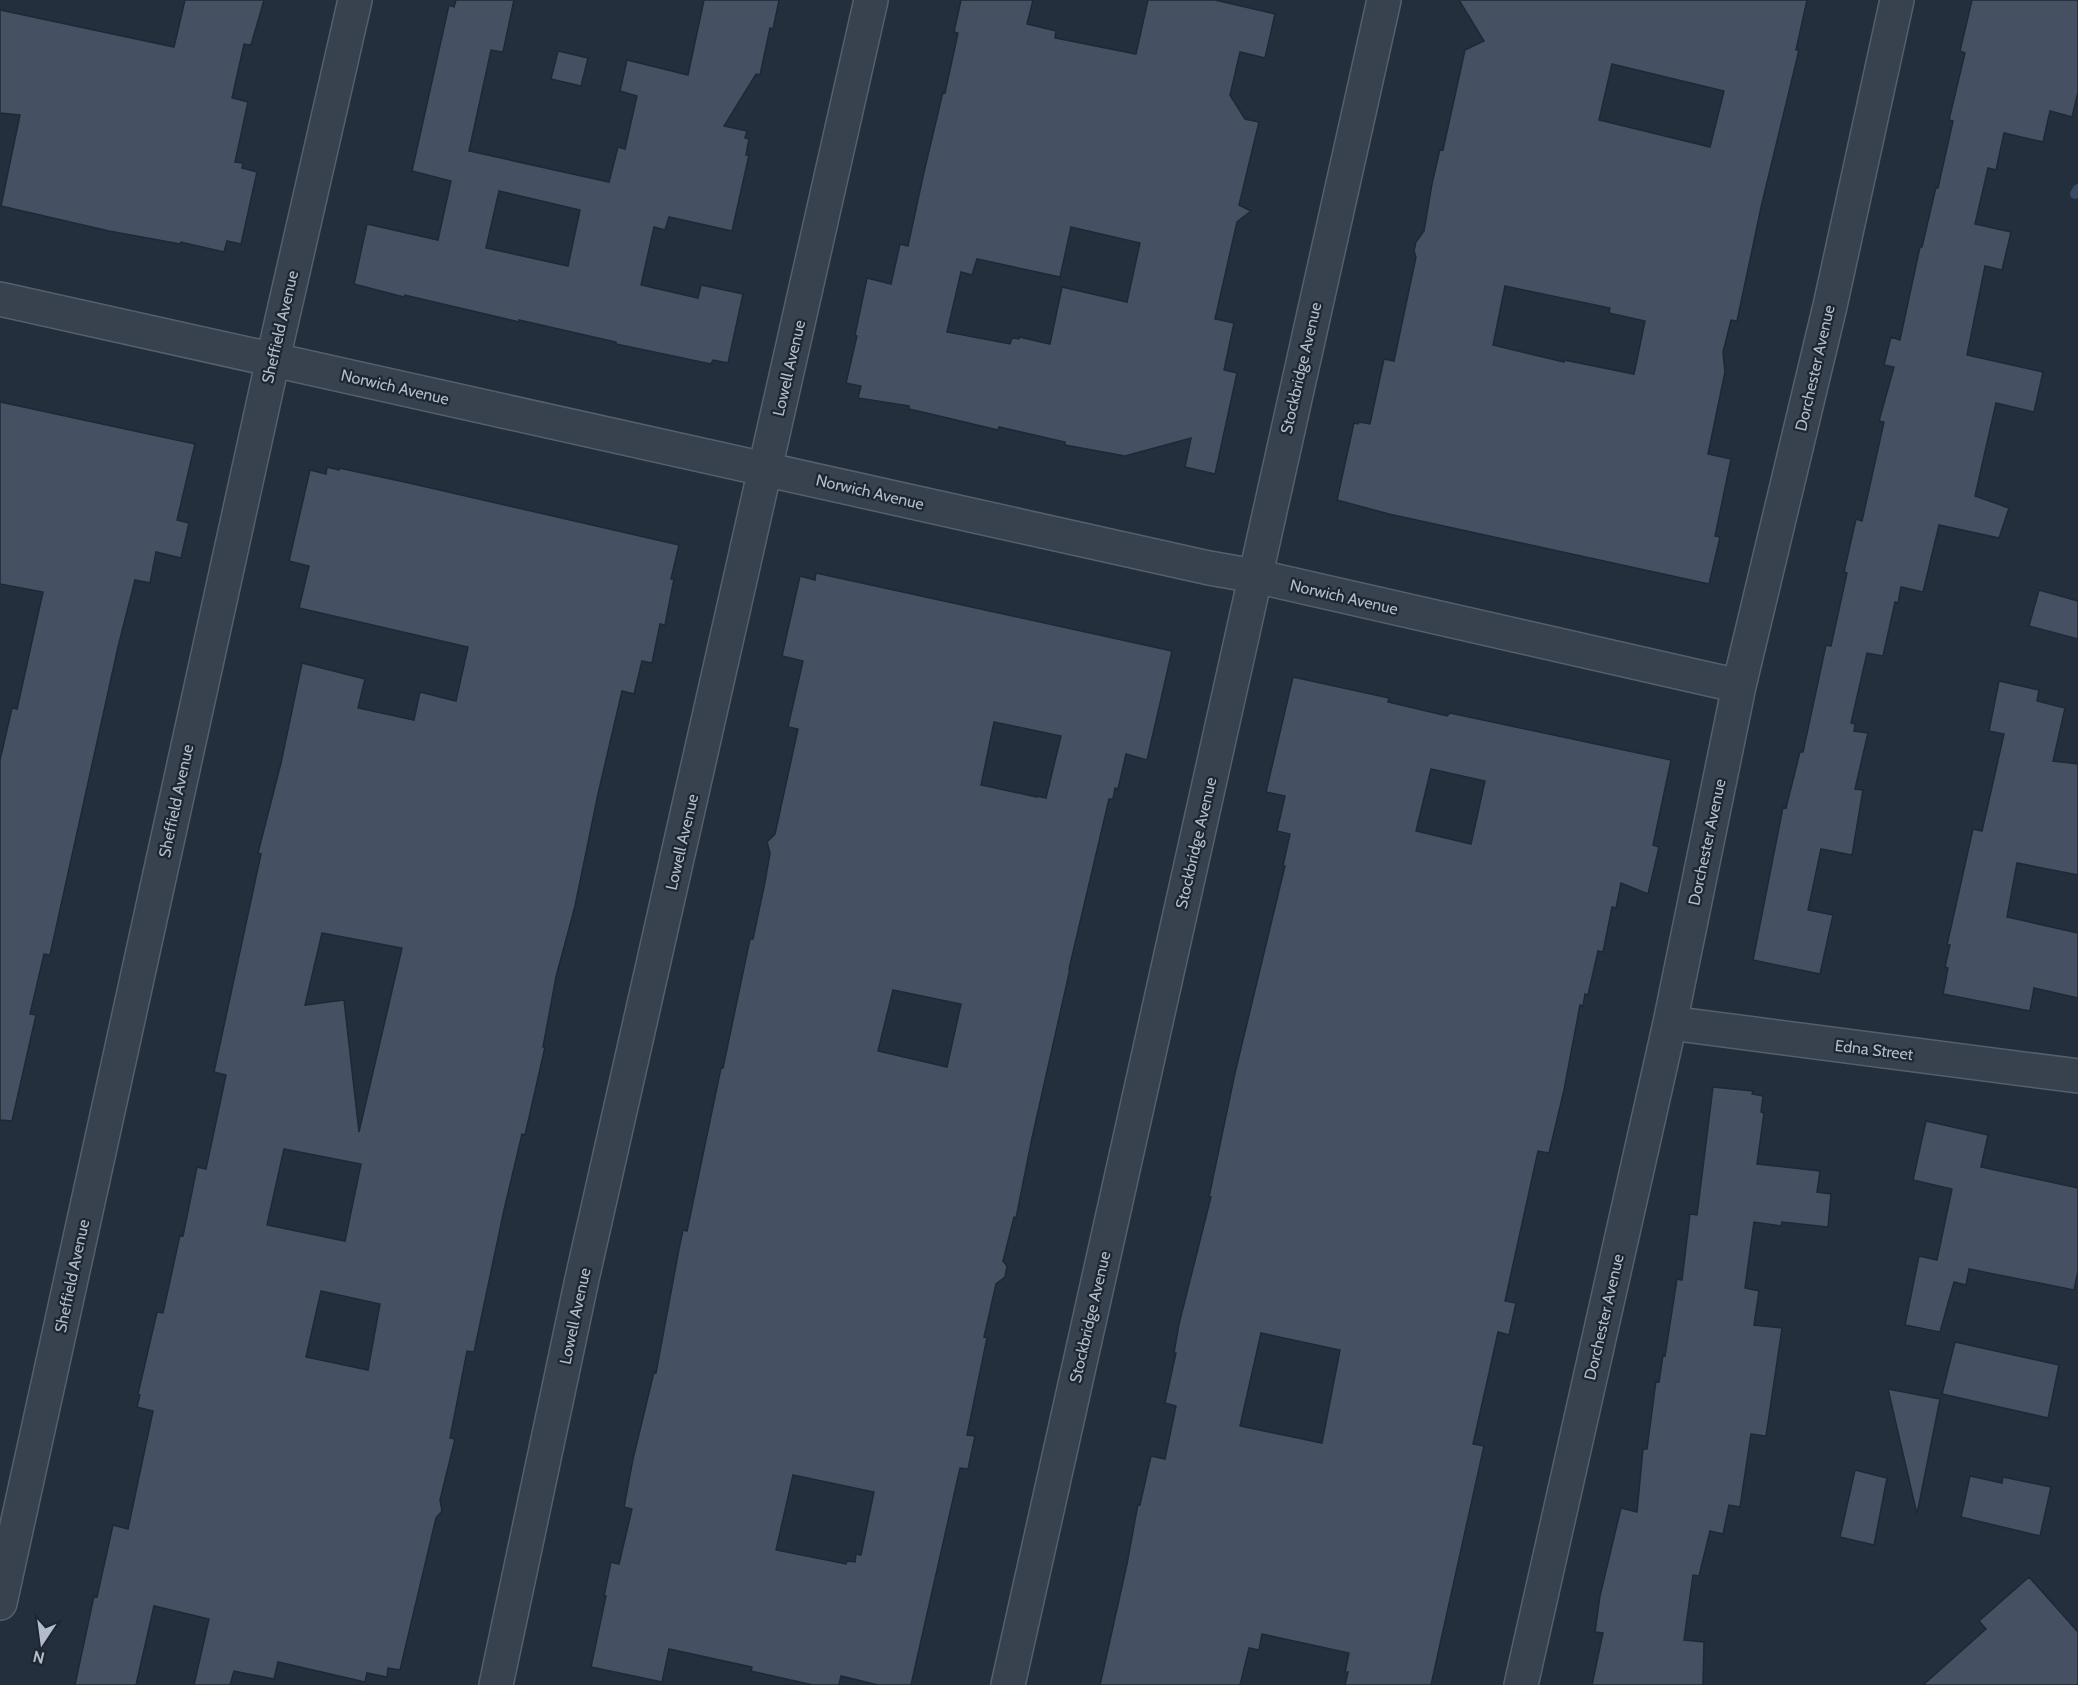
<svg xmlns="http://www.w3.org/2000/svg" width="2078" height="1685" font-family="Cabin,sans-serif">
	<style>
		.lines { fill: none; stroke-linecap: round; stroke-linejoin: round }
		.stream { stroke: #394c67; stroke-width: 10 }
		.building { fill: #455162; stroke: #1f2835; stroke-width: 1.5; fill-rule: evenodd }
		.minor-casing { stroke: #565f6c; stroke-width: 36 }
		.minor { stroke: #38414e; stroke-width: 33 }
		.labels { text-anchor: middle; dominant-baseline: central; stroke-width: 4.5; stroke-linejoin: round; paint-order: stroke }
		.street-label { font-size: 16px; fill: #b4bcc9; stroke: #1d2633 }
	</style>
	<rect width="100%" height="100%" fill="#242f3e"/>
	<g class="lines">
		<path class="stream" d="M2075,194L2078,189"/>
	</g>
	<path class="building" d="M185,0H264L251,45L244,44L232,98L248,102L235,162L243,163L242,168L257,172L241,244L227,241L224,252L181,242L180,244L109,231L1,206L20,115L0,113V10L174,47Z
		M456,0H514L503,52L491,50L469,151L609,182L618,147L625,149L637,96L620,91L627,60L688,75L704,0H779L773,29L770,28L760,75L756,74L724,126L747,131L745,138L749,139L746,155H749L732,231L669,217L665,230L654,227L641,285L698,298L701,285L743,294L728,363L713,360L711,364L616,344V342L519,320V322L405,295L404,297L354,284L367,224L438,240L451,181L412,171L449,5L454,7ZM499,191L580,210L568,266L486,248Z
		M961,0H1033L1027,24L1056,31L1055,38L1136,54L1148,0H1215L1275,14L1265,58L1240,52L1230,95L1245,119L1259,122L1239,205L1251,211L1237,222L1215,319L1234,323L1224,370L1237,373L1215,474L1185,467L1191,438L1125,456L1065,445V442L999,427L998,430L935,415L909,409V406L858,398L861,386L846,383L857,336L855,335L867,278L891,284L900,244L908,246L924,172L943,92L945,93L958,33L954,32ZM1071,227L1140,243L1127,302L1062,287L1050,344L1019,337V339L1012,338L1010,344L947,332L961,272L972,275L977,259L1060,277Z
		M1459,0H1807L1796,50H1799L1762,203L1737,321L1731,320L1723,352L1725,372L1708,454L1731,459L1715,536L1720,537L1709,584L1389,514L1337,500L1354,423L1358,424L1359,422L1370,424L1384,359L1394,361L1416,257L1414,251L1416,242L1424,231L1432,184L1440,149L1443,150L1465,50L1484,41ZM1612,64L1724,91L1710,147L1599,120ZM1505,286L1610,308L1609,313L1645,321L1634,374L1564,360V362L1493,345Z
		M1972,0H2078V92L2072,117L2050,111L2043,142L2004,133L1996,170L1988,168L1975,224L2011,232L2002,270L1985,266L1967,355L2043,372L2034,412L1996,403L1975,496L2009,508L1999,538L1939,525L1923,592L1901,587L1898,603L1895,602L1883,656L1867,653L1851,723L1855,724L1854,731L1868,733L1855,789L1863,790L1852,855L1821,849L1808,910L1833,915L1820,974L1753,960L1783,807L1786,808L1800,752H1803L1826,645L1831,646L1847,573L1844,572L1856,519L1862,521L1884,422L1879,421L1894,367L1884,365L1891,337L1900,340L1920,247H1922L1936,187L1938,188L1953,121L1949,120L1965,53L1960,51Z
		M558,51L588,58L581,86L551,79Z
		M0,402L195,444L177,520L189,523L181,558L156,552L150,583L135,580L118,647L50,955L44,954L30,1014L36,1015L12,1121L0,1120V760L12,708L17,709L43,592L0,584Z
		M327,467L339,470V468L409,483L679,545L671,579H674L665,625L660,624L652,663L642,661L634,694L622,691L598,794L575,906L556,977L543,1047H545L525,1135L522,1134L504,1210L474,1352L467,1351L450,1438L455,1439L440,1500L442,1511L436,1518L400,1670L388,1668L387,1677L367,1673L365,1682L278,1662L274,1679L234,1671L230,1685H194L209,1619L154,1606L136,1685H75L94,1596L97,1597L113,1525L128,1529L153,1411L137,1407L140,1395L138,1394L157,1312L163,1313L180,1235L183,1236L197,1167L206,1169L226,1075L214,1072L261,854L258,853L281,763L302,663L365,679L358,708L414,720L420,692L456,701L468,647L299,608L309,566L289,561L310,470L326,474ZM322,933L402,948L359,1132L344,1000L305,1005ZM284,1149L361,1164L345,1241L267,1225ZM321,1291L380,1304L368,1370L306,1357Z
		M816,573L1172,651L1147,760L1126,754L1118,789L1115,788L1113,799H1109L1069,969H1070L1032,1138L1016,1218L1014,1217L1003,1261L1007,1266L1005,1277L996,1284L984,1337L987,1338L967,1435L975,1436L968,1469L960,1468L911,1685H878L841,1676L839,1685H813L751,1671L752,1667L669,1649L662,1682L591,1667L606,1596H604L611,1562L619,1564L632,1509L624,1507L633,1459L654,1372L656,1373L679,1249L683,1230L687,1231L721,1068H723L750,939H753L765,882L770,853L767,842L775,834L798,729L788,727L803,661L782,656L800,576L815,580ZM994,722L1061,736L1046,798L1037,796V797L981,785ZM893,990L961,1004L947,1067L878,1051ZM793,1475L874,1492L861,1555L856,1554L855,1562L847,1561L846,1564L776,1550Z
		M2039,590L2078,601V639L2029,626Z
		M1293,677L1389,698L1388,702L1447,716L1450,713L1671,760L1653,845L1659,847L1648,894L1621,883L1616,908L1612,907L1603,952L1598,951L1588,995L1585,994L1583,1006L1580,1005L1564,1090L1549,1153L1538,1151L1505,1301L1516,1303L1509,1335L1498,1332L1489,1373L1473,1444L1484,1446L1431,1685H1345L1348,1672H1345L1349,1653L1262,1634L1259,1650L1249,1648L1240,1685H1100L1127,1564L1138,1504L1140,1505L1151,1456L1165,1459L1176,1406L1165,1403L1176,1353H1174L1179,1324L1211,1197H1209L1235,1073L1285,866H1283L1290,834L1277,831L1285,796L1266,792ZM1431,769L1485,781L1471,844L1416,831ZM1261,1333L1340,1350L1322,1443L1240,1426Z
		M1999,681L2039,690L2037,701L2065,708L2053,761L2078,764V875L2017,863L2007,917L2078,933V998L2034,988L2030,1011L1943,994L1948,968L1945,967L1950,945H1947L1973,829L1982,831L2004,734L1989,731Z
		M1713,1087L1753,1091L1752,1094L1763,1096L1761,1112L1764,1113L1757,1164L1820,1171L1817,1192L1831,1194L1828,1227L1782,1222L1781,1226L1754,1222L1745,1288L1759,1291L1754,1325L1782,1328L1766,1436L1751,1434L1740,1507L1729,1505L1723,1534L1710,1531L1699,1576L1693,1575L1684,1640L1704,1642L1703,1685H1592L1603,1633L1595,1632L1600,1596L1621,1508L1637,1512L1643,1449H1647L1656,1381L1659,1382L1663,1355L1665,1356L1677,1279L1682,1280L1690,1214L1697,1215Z
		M1926,1121L1988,1135L1981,1167L2078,1188V1271L2074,1290L1969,1269L1966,1285L1954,1282L1940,1332L1905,1325L1919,1256L1937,1260L1952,1189L1913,1180Z
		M1955,1342L2059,1365L2048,1418L1942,1394Z
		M1888,1389L1940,1399L1917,1514Z
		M1855,1470L1887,1478L1874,1545L1840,1537Z
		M1970,1476L2002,1483L2003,1477L2051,1487L2040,1536L1961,1517Z
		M2029,1577L2078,1632V1685H1923L1986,1629L1979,1621Z"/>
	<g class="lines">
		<g class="minor-casing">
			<path id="minor" d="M0,299L1209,568L1255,576L1739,686
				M1670,1023L2078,1076
				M0,1603L273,359L355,0
				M496,1685L582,1279L871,0
				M1008,1685L1384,0
				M1521,1685L1670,1023L1739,686L1830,306L1897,0"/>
		</g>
		<use href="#minor" class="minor"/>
	</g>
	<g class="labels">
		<g class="street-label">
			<text transform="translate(280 327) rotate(-77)">Sheffield Avenue</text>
			<text transform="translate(789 368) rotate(-77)">Lowell Avenue</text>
			<text transform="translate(1301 368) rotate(-77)">Stockbridge Avenue</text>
			<text transform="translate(1815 368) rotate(-77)">Dorchester Avenue</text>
			<text transform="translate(395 387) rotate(13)">Norwich Avenue</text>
			<text transform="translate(870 492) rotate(13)">Norwich Avenue</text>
			<text transform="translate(1344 597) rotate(13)">Norwich Avenue</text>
			<text transform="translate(176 801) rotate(-78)">Sheffield Avenue</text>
			<text transform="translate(682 842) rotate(-77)">Lowell Avenue</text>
			<text transform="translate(1707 842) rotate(-78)">Dorchester Avenue</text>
			<text transform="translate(1196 843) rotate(-77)">Stockbridge Avenue</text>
			<text transform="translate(1874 1050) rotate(7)">Edna Street</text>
			<text transform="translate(72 1276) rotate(-78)">Sheffield Avenue</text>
			<text transform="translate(575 1316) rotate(-78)">Lowell Avenue</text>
			<text transform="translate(1090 1317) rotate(-77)">Stockbridge Avenue</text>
			<text transform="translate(1604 1317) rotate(-77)">Dorchester Avenue</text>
		</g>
	</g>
	<g transform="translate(42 1643) rotate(193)" stroke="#1d2633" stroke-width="4.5" paint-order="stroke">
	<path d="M0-4.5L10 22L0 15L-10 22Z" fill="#b4bcc9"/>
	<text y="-9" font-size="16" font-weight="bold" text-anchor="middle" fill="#b4bcc9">N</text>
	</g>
</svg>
